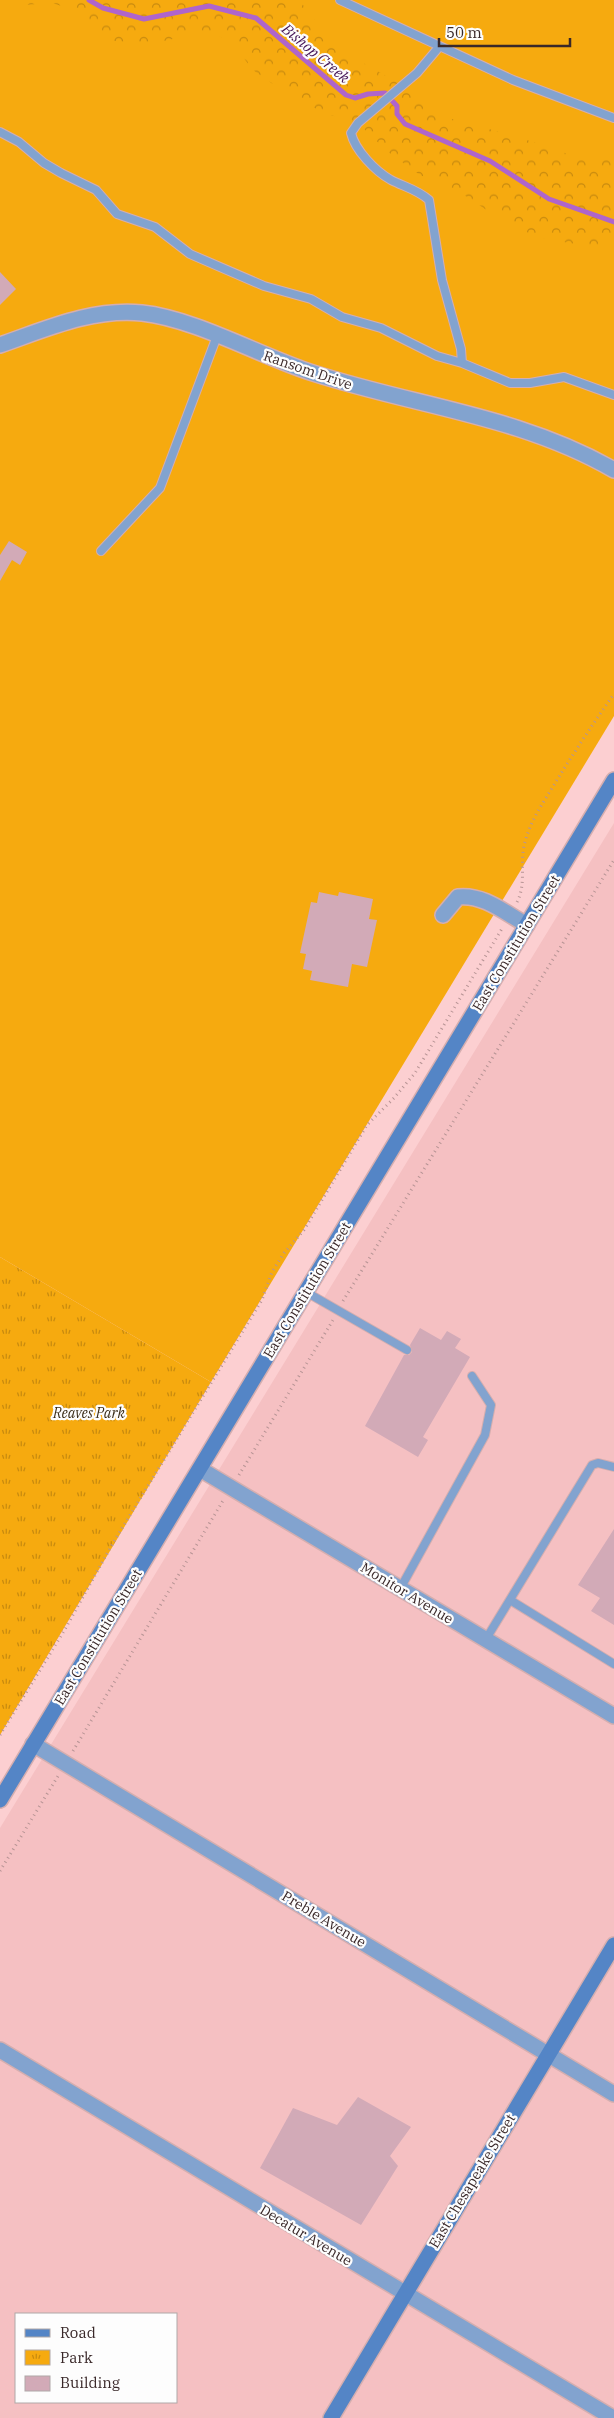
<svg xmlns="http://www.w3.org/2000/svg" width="614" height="2418" font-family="'IBM Plex Serif',serif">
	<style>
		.built { fill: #f5c0c2; fill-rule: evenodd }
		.grass { fill: #f6aa0f }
		.forest { fill: url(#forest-crowns) }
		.park { fill: url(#park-tufts) }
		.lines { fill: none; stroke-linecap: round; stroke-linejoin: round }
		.stream { stroke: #af65cb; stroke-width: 5 }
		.building { fill: #d2aab7 }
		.lane-casing { stroke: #d5aeaf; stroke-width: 10 }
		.street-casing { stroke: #d5aeaf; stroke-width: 18 }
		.secondary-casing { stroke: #d5aeaf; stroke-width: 18 }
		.path { stroke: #b79495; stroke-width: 3; stroke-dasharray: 1 4; stroke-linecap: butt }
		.lane { stroke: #82a3cf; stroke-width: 8 }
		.street { stroke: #82a3cf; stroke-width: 15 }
		.secondary { stroke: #5485c6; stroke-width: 15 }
		.labels { text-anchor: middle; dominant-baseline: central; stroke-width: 4.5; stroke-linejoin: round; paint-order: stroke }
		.street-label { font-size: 14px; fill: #392829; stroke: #fdfdfd }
		.park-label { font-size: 14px; font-style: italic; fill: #3a2c17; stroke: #fdfdfd }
		.water-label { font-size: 15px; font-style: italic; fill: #451556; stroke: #fdfdfd }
	</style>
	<defs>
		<pattern id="forest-crowns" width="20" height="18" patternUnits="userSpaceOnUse" patternTransform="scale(1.25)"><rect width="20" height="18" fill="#f6aa0f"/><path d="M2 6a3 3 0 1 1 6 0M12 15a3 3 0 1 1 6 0" fill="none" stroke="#c88a0e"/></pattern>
		<pattern id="park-tufts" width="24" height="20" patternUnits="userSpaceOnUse" patternTransform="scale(1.25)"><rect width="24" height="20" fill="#f6aa0f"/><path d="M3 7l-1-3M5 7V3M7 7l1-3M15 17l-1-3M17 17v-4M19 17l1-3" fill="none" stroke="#c88a0e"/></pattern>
	</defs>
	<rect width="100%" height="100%" fill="#fccfd1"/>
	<path class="built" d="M614,823V2418H0V1828ZM16,2314H176V2402H16Z"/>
	<path class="grass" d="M0,0H614V716L211,1382L0,1257Z"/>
	<path class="forest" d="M3,0H300L308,13L351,56L402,85L434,114L518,137L571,155L614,157V251L536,237L494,215L458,191L420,175L388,152L358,123L327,114L290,96L253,70L232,43L210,31L145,45L115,41L91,32L77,11L52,3L23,5Z"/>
	<path class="park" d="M0,1257L211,1382L0,1735Z"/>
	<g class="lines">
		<path class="stream" d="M89,0L103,8L144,19L209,6L256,18L346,95L355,98L368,94L385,93L397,106V114L405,124L490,161L549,199L614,222"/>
	</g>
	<path class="building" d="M0,272L16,289L0,305Z
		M9,541L27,552L20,565L12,560L0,581V555Z
		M319,892L338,896L339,892L373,899L369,919L377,920L367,967L352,964L348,987L310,980L312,971L303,969L306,954L300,953L311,902L317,903Z
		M420,1328L441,1340L447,1331L461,1339L455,1348L470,1357L423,1437L428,1440L418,1457L365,1426L404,1355H409L412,1352L410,1345Z
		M614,1529V1625L591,1611L600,1598L578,1585Z
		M358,2097L411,2127L390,2156L398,2166L361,2225L260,2168L293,2108L337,2125Z"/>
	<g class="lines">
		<g class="lane-casing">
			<path id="lane" d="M340,0L513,80L614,118
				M439,47L417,73L358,123L351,133C355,150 375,171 391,180C405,187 418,190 429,200L442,280L461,349L462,363L510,383H530L564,377L614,395
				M0,132L19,142L44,163L61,173L96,190L117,214L155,227L190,254L264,286L311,299L342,317L381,328L437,356L462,363
				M101,551L160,488L217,336
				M306,1292L407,1350
				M400,1589L485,1435L491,1405L472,1376
				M510,1600L614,1664
				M486,1639L592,1465L598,1463L614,1467"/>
		</g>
		<g class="street-casing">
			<path id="street" d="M0,345C46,329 92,308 142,313C196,319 260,356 313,373C414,406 521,416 614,470
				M443,915L458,897C484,894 505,913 527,925
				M200,1469L614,1716
				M33,1744L614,2094
				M0,2050L613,2418"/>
		</g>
		<g class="secondary-casing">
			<path id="secondary" d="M0,1800L614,780
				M331,2418L614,1945"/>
		</g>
		<path class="path" d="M517,902C527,883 519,862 525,842C531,819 545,800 557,780C575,751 594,722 614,694
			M343,1301L614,860
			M239,1475L333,1320
			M0,1735L64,1631L113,1543L262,1300L272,1272L284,1253L304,1230L367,1125L394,1098L415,1073L503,927
			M73,1751L224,1499
			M0,1871L58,1776"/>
		<use href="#lane" class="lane"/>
		<use href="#street" class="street"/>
		<use href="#secondary" class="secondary"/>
	</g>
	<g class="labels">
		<g class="street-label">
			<text transform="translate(308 370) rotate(19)">Ransom Drive</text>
			<text transform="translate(516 943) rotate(-59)">East Constitution Street</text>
			<text transform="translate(307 1290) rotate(-59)">East Constitution Street</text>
			<text transform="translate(407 1593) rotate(31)">Monitor Avenue</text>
			<text transform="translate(98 1637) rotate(-59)">East Constitution Street</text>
			<text transform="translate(324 1919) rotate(31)">Preble Avenue</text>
			<text transform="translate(472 2181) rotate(-59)">East Chesapeake Street</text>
			<text transform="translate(306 2235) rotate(31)">Decatur Avenue</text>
		</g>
		<g class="park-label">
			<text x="89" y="1413">Reaves Park</text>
		</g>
		<g class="water-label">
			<text transform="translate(316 53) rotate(40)">Bishop Creek</text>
		</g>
	</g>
	<rect x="15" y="2313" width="162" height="90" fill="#fdfdfd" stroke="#afa8a8"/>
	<rect x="25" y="2329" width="25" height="8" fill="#5485c6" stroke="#afa8a8"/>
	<text x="60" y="2338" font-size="15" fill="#392829">Road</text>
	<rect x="25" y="2350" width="25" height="15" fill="url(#park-tufts)" stroke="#afa8a8"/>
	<text x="60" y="2363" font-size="15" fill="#392829">Park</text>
	<rect x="25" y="2376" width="25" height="15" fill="#d2aab7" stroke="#afa8a8"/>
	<text x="60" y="2388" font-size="15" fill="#392829">Building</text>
	<path d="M439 38v8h131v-8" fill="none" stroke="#392829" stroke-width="2.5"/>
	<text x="446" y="38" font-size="15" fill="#392829" stroke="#fdfdfd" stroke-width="4" paint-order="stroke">50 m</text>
</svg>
